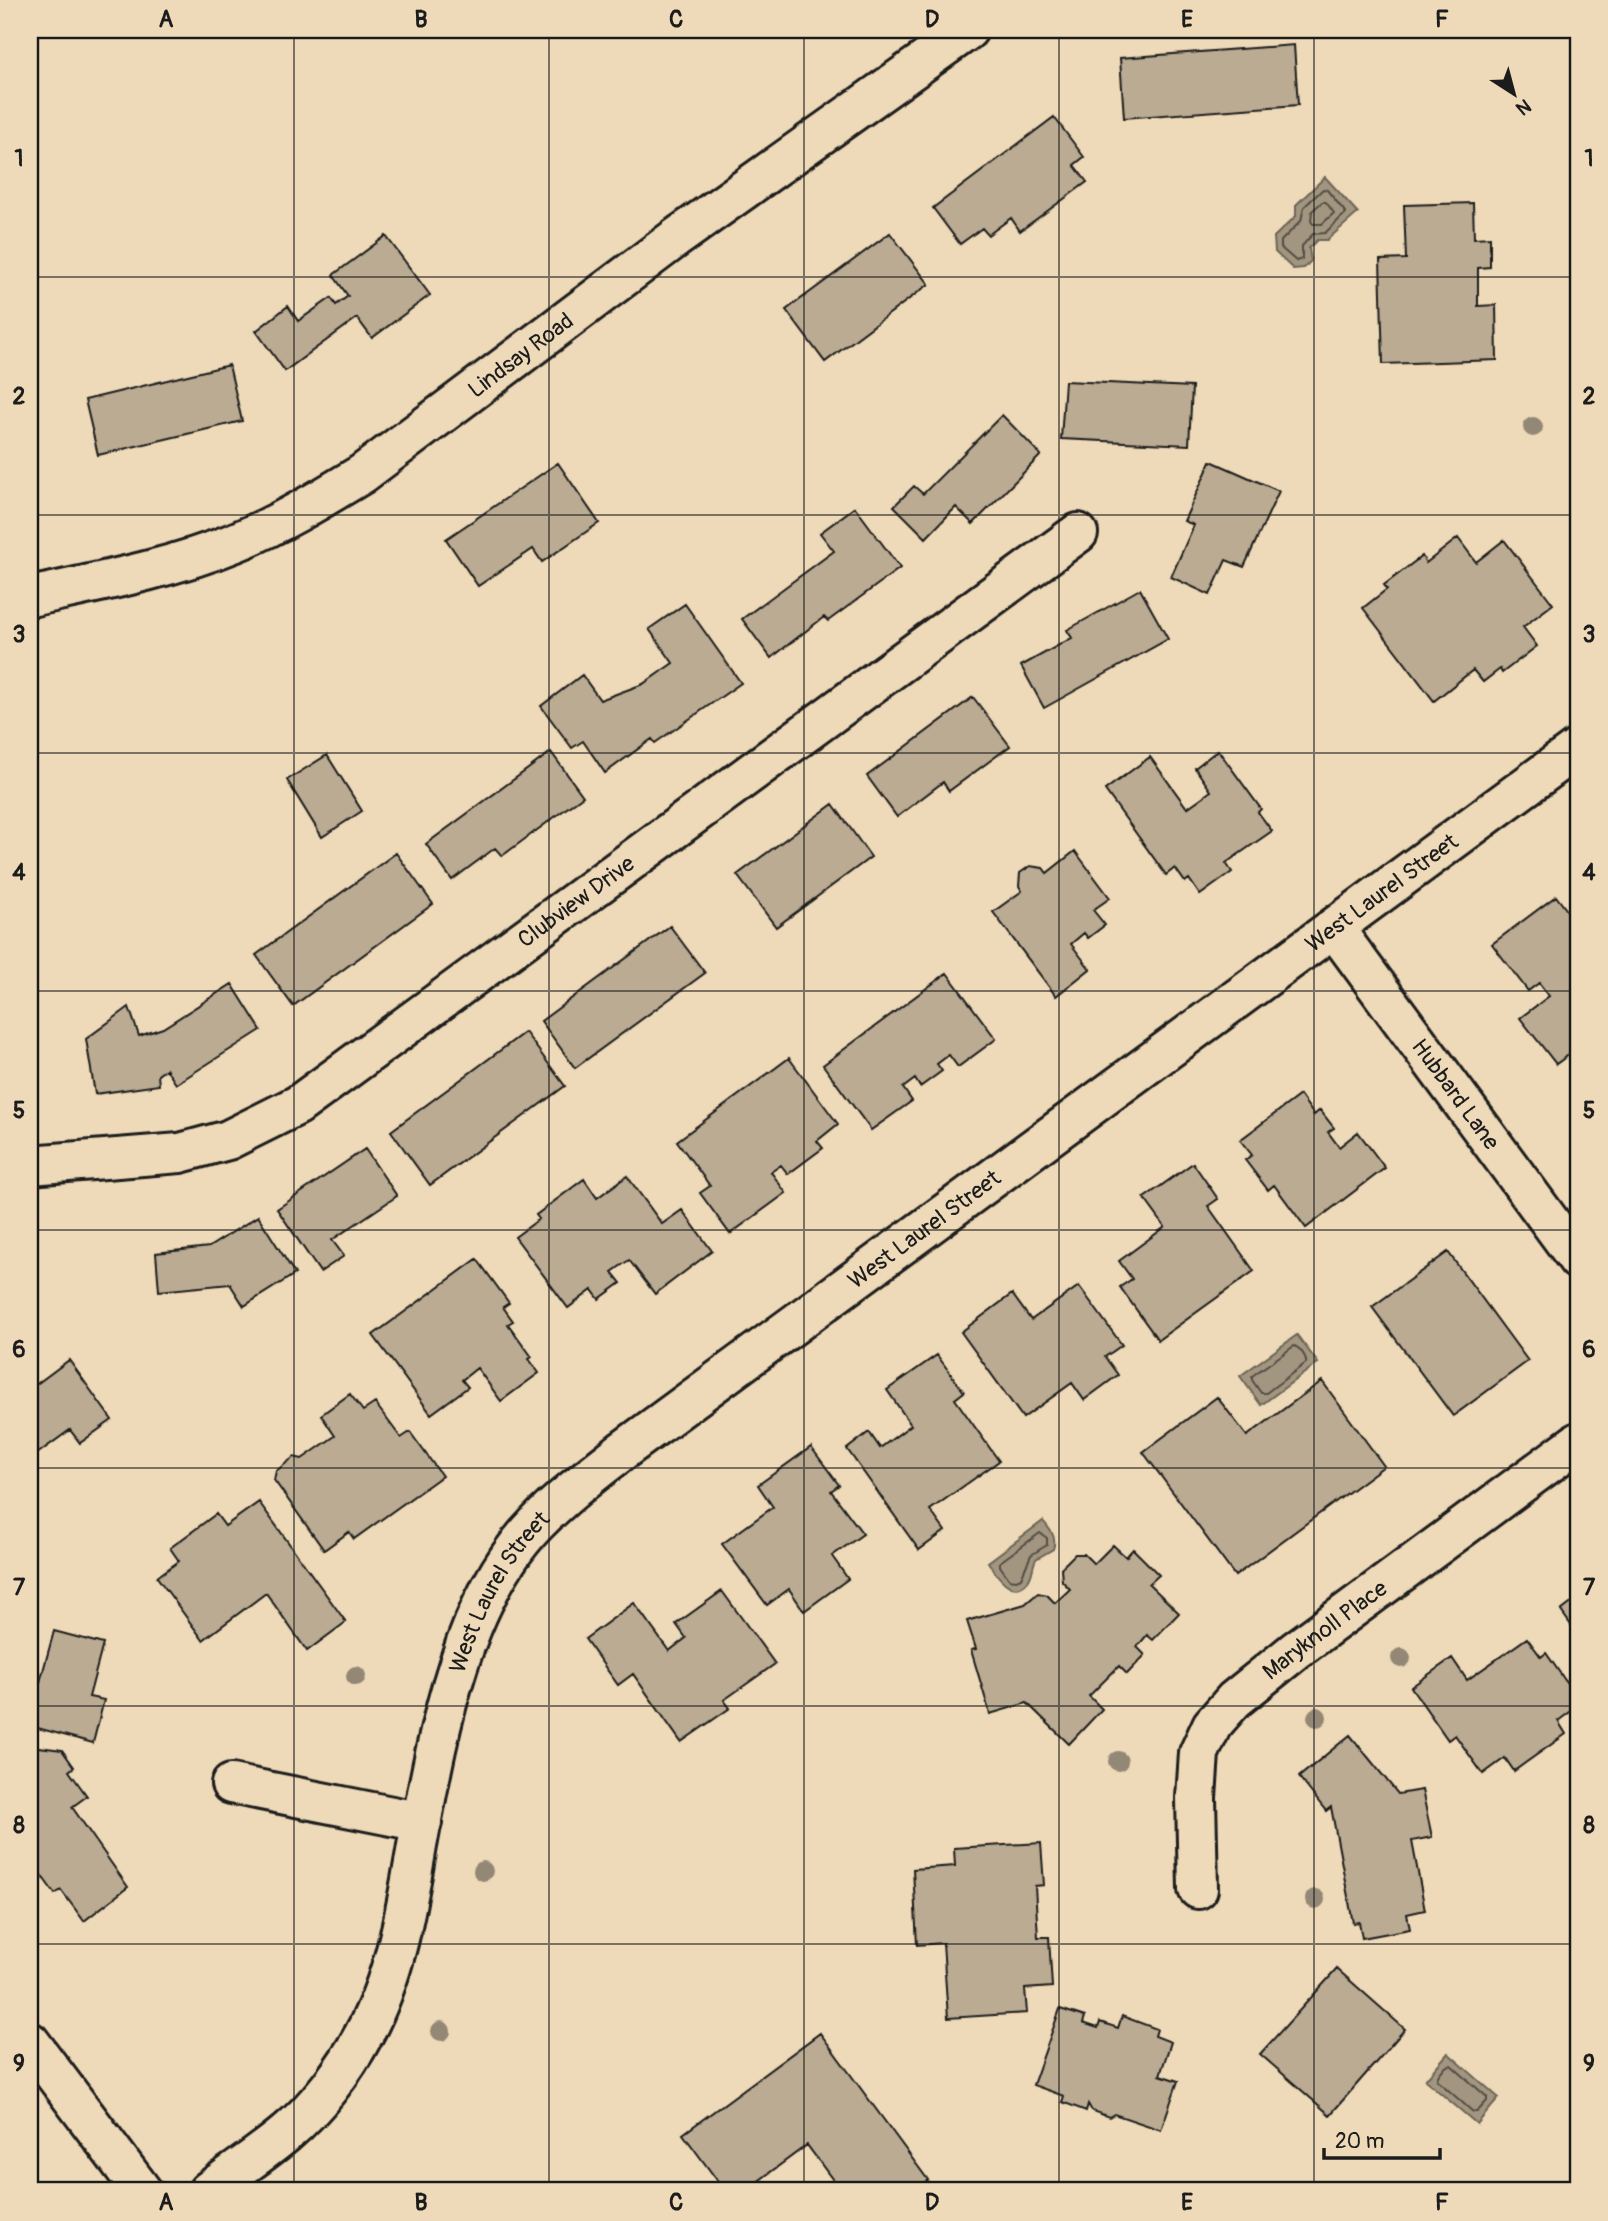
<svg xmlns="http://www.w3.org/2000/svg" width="1608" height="2221" font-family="Pangolin,sans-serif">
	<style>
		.water { fill: #a39680; stroke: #6d6558; stroke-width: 2 }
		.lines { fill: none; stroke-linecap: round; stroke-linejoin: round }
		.shore { stroke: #524d44; stroke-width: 2 }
		.building { fill: #baab92; stroke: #1c1c1c; stroke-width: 2 }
		.minor-casing { stroke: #1c1c1c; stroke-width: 44 }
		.tertiary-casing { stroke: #1c1c1c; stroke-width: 44 }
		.secondary-casing { stroke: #1c1c1c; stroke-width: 44 }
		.minor { stroke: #eedab8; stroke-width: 38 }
		.tertiary { stroke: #eedab8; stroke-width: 38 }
		.secondary { stroke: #eedab8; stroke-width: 38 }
		.tree { fill: #938874 }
		.grid { fill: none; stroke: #1c1c1c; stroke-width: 2; stroke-opacity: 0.55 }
		.labels { text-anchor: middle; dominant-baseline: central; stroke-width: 7; stroke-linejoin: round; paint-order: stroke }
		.street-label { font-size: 23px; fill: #1c1c1c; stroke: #eedab8 }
		.neatline { fill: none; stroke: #1c1c1c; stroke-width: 2.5 }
		.grid-label { font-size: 23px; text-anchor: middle; font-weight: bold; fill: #1c1c1c }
	</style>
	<rect width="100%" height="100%" fill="#eedab8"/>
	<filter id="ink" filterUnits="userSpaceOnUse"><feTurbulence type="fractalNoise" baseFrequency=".0143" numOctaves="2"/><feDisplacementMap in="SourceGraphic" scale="14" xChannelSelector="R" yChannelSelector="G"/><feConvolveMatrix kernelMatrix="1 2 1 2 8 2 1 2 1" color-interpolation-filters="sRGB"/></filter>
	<g filter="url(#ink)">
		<path class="water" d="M1325,177L1358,213L1327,240H1317L1309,248L1311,261L1304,268L1293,269L1275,252L1274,237L1296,216V205Z
			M1297,1335L1318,1363L1261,1405L1240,1376Z
			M1043,1521C1051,1531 1057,1537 1053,1549L1036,1559C1032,1566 1033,1575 1028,1581C1012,1600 996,1574 988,1562Z
			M1448,2053L1499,2098L1477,2124L1425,2080Z"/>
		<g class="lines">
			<path class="shore" d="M1323,189L1327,190L1346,213L1325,233L1313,234L1302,246V259L1296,261L1281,248V241L1301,221L1304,207Z
				M1322,202H1326L1334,213L1322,224H1313L1311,221L1312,211Z
				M1294,1346C1299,1347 1307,1357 1306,1363L1266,1393H1261L1252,1380V1376Z
				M1040,1533L1047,1538V1545L1031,1555L1021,1578L1016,1580L1009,1579L1000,1566V1562Z
				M1451,2065L1487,2097V2101L1477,2112H1473L1437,2080C1437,2075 1445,2065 1451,2065Z"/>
		</g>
		<path class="building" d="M1294,45L1298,105L1124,118L1120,58Z
			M1054,117L1084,157L1074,165L1087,182L1020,231L1011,218L988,235L982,228L960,244L933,208Z
			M1473,203L1474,238L1490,237V267L1478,268V306L1496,305L1497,360L1383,364L1380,260L1406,259L1404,205Z
			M890,233L929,284L825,362L786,310Z
			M386,236L430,295L372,338L357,318L285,371L256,331L288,306L298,321L331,298L336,305L348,296L333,275Z
			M229,365L242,421L98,455L85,400Z
			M1065,381L1192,387L1189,445L1061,439Z
			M1002,415L1041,455L973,524L956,507L926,538L894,506L914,486L923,494Z
			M1211,461L1279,491L1244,567L1226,560L1210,595L1171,577L1194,525L1184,521Z
			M558,463L599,523L542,562L533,549L478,586L446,539Z
			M855,507L900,568L828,621L824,617L771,658L742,619L834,551L820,533Z
			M1458,538L1476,562L1504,540L1553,604L1523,627L1537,646L1502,673L1500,669L1483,682L1473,670L1434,701L1363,608L1387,589L1384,585L1422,556L1426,563Z
			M1140,589L1168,639L1044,708L1021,666L1072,638L1067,630Z
			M685,604L741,683L655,743L652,739L605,773L583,741L572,748L541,706L582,675L600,700L643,684L673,663L649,629Z
			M973,697L1010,746L949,791L943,782L897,817L867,776Z
			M1218,750L1261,809L1258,812L1272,831L1226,863L1232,872L1200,895L1189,879L1185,882L1175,868L1166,875L1105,790L1150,757L1187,808L1211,791L1195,768Z
			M551,752L583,796L502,856L495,848L452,880L426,844Z
			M327,755L362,811L322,837L287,780Z
			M833,804L871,857L776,927L737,875Z
			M1075,851L1110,898L1093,910L1105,925L1088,938L1084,933L1071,944L1090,969L1056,996L993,912L1022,891L1019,886L1020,873L1030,866L1043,868L1047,873Z
			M396,853L433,904L293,1006L256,955Z
			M1556,896L1578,925V1048L1556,1064L1520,1018L1549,996L1539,983L1528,991L1492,944Z
			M670,926L705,973L575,1068L541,1021Z
			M947,973L996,1039L958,1067L949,1055L937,1064L942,1071L920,1087L915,1079L903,1088L912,1101L871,1130L823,1065Z
			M232,984L261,1030L176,1084L166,1069L158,1075L159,1085L95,1094L86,1039L129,1007L139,1036L163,1028Z
			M525,1032L565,1086L430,1185L391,1131Z
			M789,1058L838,1124L817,1141L823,1148L788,1174L781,1165L771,1172L786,1193L730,1234L700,1193L710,1186L677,1141Z
			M1300,1095L1314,1115L1320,1110L1334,1128L1328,1132L1339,1147L1358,1132L1385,1168L1306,1228L1274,1185L1268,1190L1245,1160L1252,1155L1240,1140Z
			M365,1149L397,1196L332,1240L344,1256L320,1272L277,1209Z
			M1193,1163L1218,1199L1208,1206L1254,1271L1158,1340L1120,1287L1132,1279L1119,1261L1165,1227L1144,1198Z
			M627,1176L662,1224L682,1210L712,1251L655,1294L629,1260L612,1272L621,1283L599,1299L592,1290L568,1308L515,1237L539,1219L536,1215L584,1179L597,1198Z
			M258,1216L295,1274L244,1306L230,1284L159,1291L156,1253L209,1247Z
			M1448,1252L1528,1361L1453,1416L1372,1307Z
			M477,1259L509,1303L503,1307L513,1321L508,1324L532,1357L529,1359L539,1373L501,1401L477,1368L462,1380L468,1387L431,1414L373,1335Z
			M1079,1286L1122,1345L1105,1357L1118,1375L1084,1400L1072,1383L1023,1418L961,1332L1012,1294L1031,1320Z
			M937,1355L964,1392L955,1399L999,1461L930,1510L945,1531L919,1550L847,1449L869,1432L880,1448L911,1425L887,1390Z
			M69,1360L112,1420L80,1443L70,1430L30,1459V1389Z
			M1322,1381L1384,1466L1235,1576L1143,1452L1217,1397L1247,1436Z
			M350,1394L363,1411L375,1403L401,1438L410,1432L442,1476L354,1539L349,1532L324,1550L274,1480L276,1471L294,1457L302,1459L335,1436L321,1415Z
			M811,1447L839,1485L831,1491L863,1534L832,1556L848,1579L804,1611L789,1589L767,1605L722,1544L773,1507L758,1485Z
			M259,1502L346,1622L307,1651L266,1593L203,1640L157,1577L179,1561L170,1548L216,1514L225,1526Z
			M1113,1545L1126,1557L1133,1549L1159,1575L1149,1584L1179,1613L1153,1640L1147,1635L1137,1647L1145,1655L1127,1674L1119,1666L1089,1696L1102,1709L1069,1744L1027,1703L990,1714L971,1650L976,1649L967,1621L1025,1604L1038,1593L1047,1595L1055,1603L1070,1589L1062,1581L1061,1568L1075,1554H1084L1094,1564Z
			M722,1591L775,1664L724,1700L730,1708L681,1742L633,1674L618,1685L585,1639L634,1603L669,1651L686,1638L676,1624Z
			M1578,1598V1635L1561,1611Z
			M54,1631L103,1644L89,1697L104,1700L93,1743L30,1726V1680L40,1682Z
			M1527,1638L1541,1657L1546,1653L1578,1699V1706L1558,1721L1566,1734L1514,1771L1505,1758L1483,1774L1455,1735L1448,1740L1411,1687L1452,1658L1467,1680Z
			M1350,1735L1398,1794L1422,1790L1432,1837L1412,1841L1425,1910L1407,1914L1410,1929L1362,1938L1359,1922L1353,1923L1331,1807L1326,1811L1299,1777Z
			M39,1747L62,1750L74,1767L69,1771L87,1796L72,1807L128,1887L84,1921L61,1890L55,1894L30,1860V1789L39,1782L30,1769V1753Z
			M1041,1843L1044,1885L1035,1886L1038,1937H1049L1052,1987L1025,1989L1027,2013L948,2018L943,1943L917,1945L913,1869L955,1866L954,1848Z
			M1337,1969L1405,2029L1330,2115L1260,2054Z
			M1060,2009L1085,2017L1083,2023L1098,2028L1100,2022L1118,2028L1122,2016L1157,2029L1155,2036L1171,2042L1160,2075L1178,2081L1161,2130L1114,2114L1109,2117L1092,2111L1088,2104L1086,2111L1062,2102L1064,2096L1033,2085Z
			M820,2033L928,2180L912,2191H841L807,2145L745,2191H725L683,2134Z"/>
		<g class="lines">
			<g class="minor-casing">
				<g id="minor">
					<path id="s1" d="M30,597C99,582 170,569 236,542C280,524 321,499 362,474L676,238L968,30"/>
					<path id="s2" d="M1334,928L1578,1260"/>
					<path id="s3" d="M30,1165L180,1153L228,1140L298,1105L1078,533"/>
					<path d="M231,1784L422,1822"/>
					<path id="s4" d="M1198,1889L1196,1798L1199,1753L1212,1725L1234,1700L1296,1650L1578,1442"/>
				</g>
			</g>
			<g class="tertiary-casing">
				<g id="tertiary">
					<path id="s5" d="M208,2191C234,2172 261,2154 285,2134C316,2108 345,2070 364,2034C395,1977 406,1910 417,1846C437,1740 459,1603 537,1523C563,1496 594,1473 622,1451L1578,748"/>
				</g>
			</g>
			<g class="secondary-casing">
				<path id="secondary" d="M30,2042L142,2191"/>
			</g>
			<use href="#minor" class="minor"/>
			<use href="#tertiary" class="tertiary"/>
			<use href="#secondary" class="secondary"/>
		</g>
		<g class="tree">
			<circle cx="1533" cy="427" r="10"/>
			<circle cx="1401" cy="1658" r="10"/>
			<circle cx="356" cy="1676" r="10"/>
			<circle cx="1317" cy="1717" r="10"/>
			<circle cx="1118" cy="1761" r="10"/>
			<circle cx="483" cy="1871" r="10"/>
			<circle cx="1315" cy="1899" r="10"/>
			<circle cx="441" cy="2031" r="10"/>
		</g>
	</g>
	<path class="grid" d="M294,30V2191M549,30V2191M804,30V2191M1059,30V2191M1314,30V2191M30,277H1578M30,515H1578M30,753H1578M30,991H1578M30,1230H1578M30,1468H1578M30,1706H1578M30,1944H1578"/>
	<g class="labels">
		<g class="street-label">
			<text stroke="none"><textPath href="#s1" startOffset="555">Lindsay Road</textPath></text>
			<text stroke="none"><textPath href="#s5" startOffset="1824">West Laurel Street</textPath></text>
			<text stroke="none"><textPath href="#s3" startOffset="623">Clubview Drive</textPath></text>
			<text stroke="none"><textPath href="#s2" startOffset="206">Hubbard Lane</textPath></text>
			<text stroke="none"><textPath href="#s5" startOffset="1256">West Laurel Street</textPath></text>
			<text stroke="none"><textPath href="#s5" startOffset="690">West Laurel Street</textPath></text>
			<text stroke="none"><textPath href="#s4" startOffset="315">Maryknoll Place</textPath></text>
		</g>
	</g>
	<rect width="1608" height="2221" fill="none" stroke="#eedab8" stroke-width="77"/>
	<g transform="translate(1514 94) rotate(144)" stroke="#eedab8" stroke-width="5" paint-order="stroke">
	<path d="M0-5L12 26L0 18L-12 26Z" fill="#1c1c1c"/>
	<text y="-10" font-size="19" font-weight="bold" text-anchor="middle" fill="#1c1c1c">N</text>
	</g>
	<path d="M1324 2148v10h116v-10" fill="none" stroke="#1c1c1c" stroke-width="3.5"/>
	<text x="1335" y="2148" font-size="21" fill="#1c1c1c" stroke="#eedab8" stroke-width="5" paint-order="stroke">20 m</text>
	<rect x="38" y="38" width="1532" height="2144" class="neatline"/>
	<g class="grid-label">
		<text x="166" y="27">A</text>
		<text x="421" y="27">B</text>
		<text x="676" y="27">C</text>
		<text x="932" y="27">D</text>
		<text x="1187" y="27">E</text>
		<text x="1442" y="27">F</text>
		<text x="19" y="166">1</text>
		<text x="1589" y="166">1</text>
		<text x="19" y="404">2</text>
		<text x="1589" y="404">2</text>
		<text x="19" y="642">3</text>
		<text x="1589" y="642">3</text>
		<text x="19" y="880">4</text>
		<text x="1589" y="880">4</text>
		<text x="19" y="1118">5</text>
		<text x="1589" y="1118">5</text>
		<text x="19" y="1357">6</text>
		<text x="1589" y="1357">6</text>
		<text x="19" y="1595">7</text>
		<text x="1589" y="1595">7</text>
		<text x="19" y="1833">8</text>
		<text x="1589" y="1833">8</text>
		<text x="19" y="2071">9</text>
		<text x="1589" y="2071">9</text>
		<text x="166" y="2210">A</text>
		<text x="421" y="2210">B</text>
		<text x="676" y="2210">C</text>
		<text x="932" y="2210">D</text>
		<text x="1187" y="2210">E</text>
		<text x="1442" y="2210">F</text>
	</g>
</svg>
